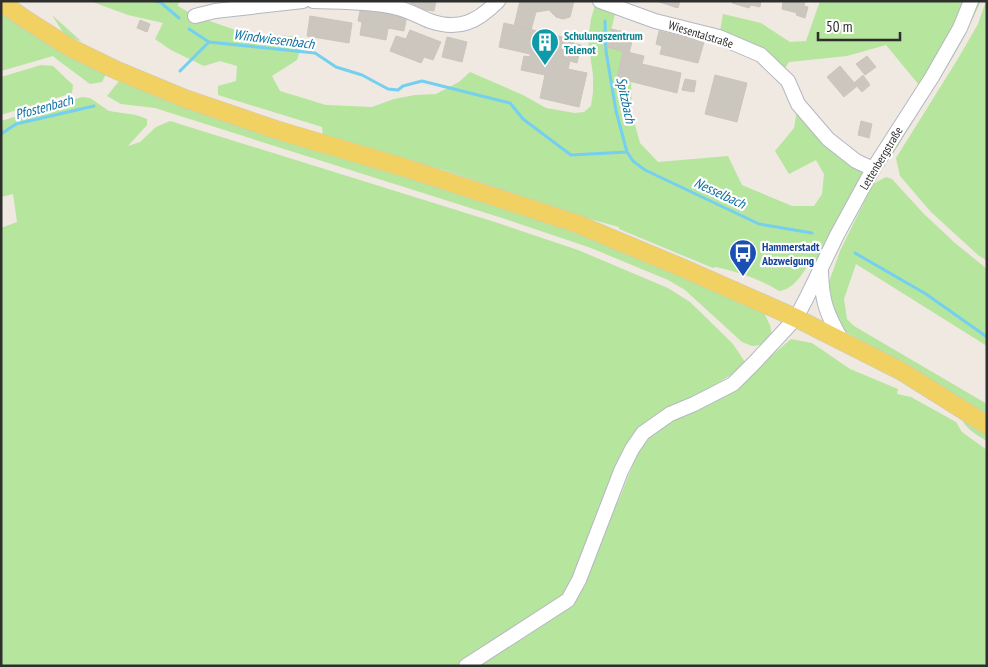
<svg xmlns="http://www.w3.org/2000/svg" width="988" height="667" font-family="'PT Sans Narrow',sans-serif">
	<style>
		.green { fill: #b6e59e; fill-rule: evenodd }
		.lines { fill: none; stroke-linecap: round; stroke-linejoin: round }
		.stream { stroke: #75cff0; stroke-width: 3 }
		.building { fill: #cbc7bf; stroke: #cbc5ba }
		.minor-casing { stroke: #b4b7c1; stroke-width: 16 }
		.major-casing { stroke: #c9c9c9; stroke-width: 19 }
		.minor { stroke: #fff; stroke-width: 14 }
		.major { stroke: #f2d163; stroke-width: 18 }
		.labels { text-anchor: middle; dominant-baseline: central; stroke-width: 4.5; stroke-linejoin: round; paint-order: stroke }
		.street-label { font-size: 12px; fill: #2e2e2e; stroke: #fff }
		.culture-label { font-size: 12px; font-weight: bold; fill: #0d838f; stroke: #fff; text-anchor: start }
		.transit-label { font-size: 12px; font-weight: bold; fill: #164399; stroke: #fff; text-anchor: start }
		.water-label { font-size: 14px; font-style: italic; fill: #0d6fa3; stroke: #fff }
	</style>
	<rect width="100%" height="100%" fill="#efe9e1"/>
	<path class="green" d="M90,1H179L178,6L195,16L247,34L292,36L303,42L297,60L272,76L280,91L326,105L372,107L394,99L415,95L436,94L459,82L470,72L523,95L546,108L575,113L584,112L591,106L593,92V75L588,40L591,19L595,5L616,10L607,47L623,51L617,78L631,82L632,114L640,143L658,162L728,156L742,185L792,206H814L822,194L824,174L816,160L789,174L775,151L794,128L798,104L828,139L873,169L821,268L813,257C805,269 796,289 779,291C760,279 738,272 716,267L713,268L619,229V227L586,218L444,170L323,137L322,127L218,95V86L236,81L237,66L220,61L204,66L171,50L155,39L163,23L128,15Z
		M820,1H966L961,16L919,85L886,45L847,56L789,62L782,73L719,37L723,14L761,23L790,42L806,41Z
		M977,1H981L964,37L953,57L891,157L889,155Z
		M986,1H987V261L978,255L931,212L900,176L896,158L959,57L978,24Z
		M1,10L106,74L102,82L90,84L59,61L53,56L1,71Z
		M52,15L81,41L66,37Z
		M41,65L53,66L73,85L72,93C49,101 25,107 1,115V77Z
		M119,81L163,98L531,217L613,247L764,313L770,325L772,335L762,345L752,346L742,342L685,290L668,280L591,248L502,218L155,108L121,104L107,96Z
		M82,97L90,98L109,111L136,115L147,119V125L128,146L140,142L156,127L170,121L498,223L578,250L668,288L690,302L725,336L733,344L747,365L693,398L735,387L791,339L812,343L850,369L898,389L897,394L911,397L956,422L962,432L987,450V666H1V228L17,222L13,194L1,197V121ZM642,430L649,438L637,454L618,502L613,504L584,584L576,600L541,622L564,597L591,535Z
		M886,177L892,179L923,213L955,243L987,269V346L856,264L844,299L847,319L854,326L987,404V414L846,332L840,325L829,305L833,304L830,301L829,282L840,251L873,184Z
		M961,417L987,433V441C977,435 965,429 961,417Z"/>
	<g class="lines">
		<path class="stream" d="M154,1L160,2L179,18
			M605,21L606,51L616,111L627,152L633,161L645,170L759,224L812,233
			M189,29L209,42L315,53L336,67L362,75L388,89L398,90L403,86L422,81L510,103L523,119L571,155L627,152
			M180,71L209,42
			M1,134L16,124L94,106
			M855,253L926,294L987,337"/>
	</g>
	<path class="building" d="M411,1H436L434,11L410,8Z
		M520,1H574L570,17L563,19L556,17L549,10L536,12L531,30L514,26Z
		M656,1H680L678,8Z
		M732,1H761L760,7L751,5L749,8L732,3Z
		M783,1H805L804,6L808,7L805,18L796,15L797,13L782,9Z
		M361,6L391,12L386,40L360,35L362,22L358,21Z
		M391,12L407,15L404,31L388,28Z
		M310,16L352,23L349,43L307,36Z
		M140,20L150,24L147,32L137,28Z
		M504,23L575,40L574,43L581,45L577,63L570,61L568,69L587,73L579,107L540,98L545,75L521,70L524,56L530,57V54L499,47Z
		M611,29L634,34L629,53L607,47Z
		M410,30L441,42L433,60L424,57L421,63L390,51L396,36L406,39Z
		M659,31L704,42L698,63L660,54L662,46L656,44Z
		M447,37L467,42L462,62L442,57Z
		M623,51L644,56L642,64L681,73L677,93L617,78Z
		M867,56L876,67L865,75L856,64Z
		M840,66L857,86L844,97L827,77Z
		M715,75L747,83L737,122L705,114Z
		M863,75L870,85L862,92L854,83Z
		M685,79L696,81L694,92L682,90Z
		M861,121L872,124L869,138L858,135Z"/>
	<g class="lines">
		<g class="minor-casing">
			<path id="minor" d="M313,1C340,2 368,1 394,7C406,9 418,16 430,21C459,31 477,22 498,1
				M600,1L655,21L719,37L761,55L788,81L798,104L828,139L856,161L873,169
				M195,16L215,11L303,1
				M821,272C822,303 827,314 842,341
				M466,666L568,600L579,580L621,471L632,449L643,433L670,414L694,404L733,384L756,361L796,318L807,297L837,235L873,169L932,77L960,28L971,1"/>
		</g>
		<g class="major-casing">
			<path id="major" d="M1,2L25,19L69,47L116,70L186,99L277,130L406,168L575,223L685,269L796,318L901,371L987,425"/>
		</g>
		<use href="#minor" class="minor"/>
		<use href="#major" class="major"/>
	</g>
	<defs>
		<g id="building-pin" transform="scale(1.4375)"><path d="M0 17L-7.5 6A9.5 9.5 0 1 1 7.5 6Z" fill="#0f9aa8" stroke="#fff"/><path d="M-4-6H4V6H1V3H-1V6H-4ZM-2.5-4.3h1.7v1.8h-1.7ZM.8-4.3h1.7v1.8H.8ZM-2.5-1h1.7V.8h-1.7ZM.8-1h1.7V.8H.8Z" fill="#fff"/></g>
		<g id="bus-pin" transform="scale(1.4375)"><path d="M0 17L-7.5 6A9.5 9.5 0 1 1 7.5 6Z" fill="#1a4fb4" stroke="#fff"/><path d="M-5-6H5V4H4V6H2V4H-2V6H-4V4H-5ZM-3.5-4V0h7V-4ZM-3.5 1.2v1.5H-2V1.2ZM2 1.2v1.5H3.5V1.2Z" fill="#fff"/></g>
	</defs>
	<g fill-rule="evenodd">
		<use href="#building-pin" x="545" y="42"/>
		<use href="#bus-pin" x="743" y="253"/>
	</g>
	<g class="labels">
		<g class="street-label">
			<text transform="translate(701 34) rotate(17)">Wiesentalstraße</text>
			<text transform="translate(881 158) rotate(-59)">Lettenbergstraße</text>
		</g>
		<g class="culture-label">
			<text x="564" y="35">Schulungszentrum<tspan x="564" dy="14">Telenot</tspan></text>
		</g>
		<g class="transit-label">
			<text x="762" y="246">Hammerstadt<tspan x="762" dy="14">Abzweigung</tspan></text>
		</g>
		<g class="water-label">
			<text transform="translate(274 39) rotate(7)">Windwiesenbach</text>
			<text transform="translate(626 100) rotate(78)">Spitzbach</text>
			<text transform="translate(44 107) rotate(-15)">Pfostenbach</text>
			<text transform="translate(720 193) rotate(25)">Nesselbach</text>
		</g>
	</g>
	<rect width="988" height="667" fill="none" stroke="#2e2e2e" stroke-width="5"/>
	<path d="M818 32v8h82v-8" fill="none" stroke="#2e2e2e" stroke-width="2.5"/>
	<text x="826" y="32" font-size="15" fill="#2e2e2e" stroke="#ffffff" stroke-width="4" paint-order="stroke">50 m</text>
</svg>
